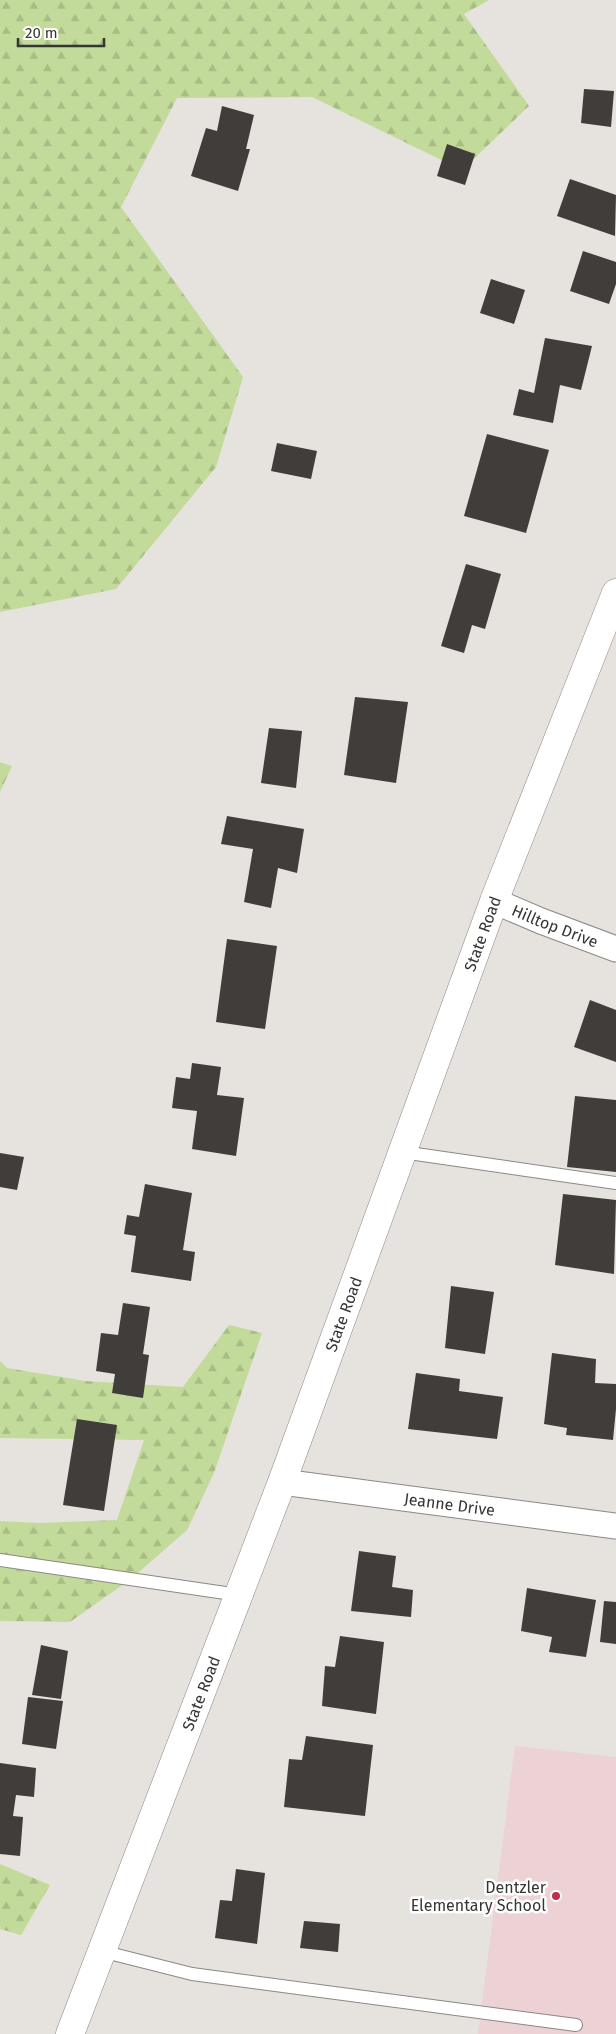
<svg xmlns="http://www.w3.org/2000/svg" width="616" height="2034" font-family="'Fira Sans',sans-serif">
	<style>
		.education { fill: #ecd1d5 }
		.forest { fill: url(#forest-firs) }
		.building { fill: #403d3a }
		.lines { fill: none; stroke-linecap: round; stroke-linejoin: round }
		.lane-casing { stroke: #8c8884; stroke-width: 14 }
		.street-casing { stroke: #8c8884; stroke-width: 27 }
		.secondary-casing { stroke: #8c8884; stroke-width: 29 }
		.lane { stroke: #fff; stroke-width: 12 }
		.street { stroke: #fff; stroke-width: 25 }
		.secondary { stroke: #fff; stroke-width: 28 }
		.poi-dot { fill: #be2e4d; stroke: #fff; stroke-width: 2 }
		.labels { text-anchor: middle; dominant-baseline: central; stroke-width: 5; stroke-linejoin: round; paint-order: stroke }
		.street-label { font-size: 16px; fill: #373534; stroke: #fff }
		.poi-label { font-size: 16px; fill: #373534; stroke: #fff; text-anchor: end }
	</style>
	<defs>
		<pattern id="forest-firs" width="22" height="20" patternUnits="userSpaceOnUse" patternTransform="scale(1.25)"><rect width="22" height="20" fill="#c2db9a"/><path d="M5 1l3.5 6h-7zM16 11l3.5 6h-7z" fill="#a7bd85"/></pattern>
	</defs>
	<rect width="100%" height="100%" fill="#e6e2de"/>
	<path class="education" d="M515,1746L616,1757V2034H478Z"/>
	<path class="forest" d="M0,0H489L464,14L529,106L462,170L312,97L177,98L121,207L243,377L216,467L116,589L0,612Z
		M0,762L12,766L0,792Z
		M229,1325L262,1333L214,1473L187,1530L131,1579L70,1622L0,1621V1521L40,1523L117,1520L144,1440L0,1438V1361L7,1368L86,1381L183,1387Z
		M0,1864L50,1885L21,1935L0,1929Z"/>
	<path class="building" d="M584,89L614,91L611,127L581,123Z
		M222,106L254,115L246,149H250L238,191L191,176L206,128L217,131Z
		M447,144L475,154L465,185L437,176Z
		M570,179L616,195L615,236L557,216Z
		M583,251L616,262V284L609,304L570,291Z
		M491,279L525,290L514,324L480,313Z
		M545,338L592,346L581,390L560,385L553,423L513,415L519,389L534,393Z
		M487,434L549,450L526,533L464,516Z
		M277,443L317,451L311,479L271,471Z
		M466,564L501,574L485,629L472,625L464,653L441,646Z
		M355,697L408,702L396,783L344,775Z
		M269,728L302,731L296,788L261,783Z
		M227,816L304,829L297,873L278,868L271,908L244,902L253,849L221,844Z
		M227,939L277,946L265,1029L216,1022Z
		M590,1000L616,1010V1062L574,1047Z
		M192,1063L221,1067L217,1095L244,1098L236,1156L192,1149L197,1111L172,1108L176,1077L190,1079Z
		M575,1096L616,1100V1172L567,1167Z
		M0,1153L24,1157L17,1190L0,1187Z
		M145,1184L192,1193L183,1250L195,1252L191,1281L131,1272L136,1236L124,1234L127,1215L139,1217Z
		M563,1194L616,1200L614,1274L555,1265Z
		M451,1286L494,1292L485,1354L445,1348Z
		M123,1303L150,1307L143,1354L149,1355L143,1398L112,1393L115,1374L96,1371L101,1333L118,1335Z
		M552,1353L596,1359L595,1383L616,1384V1409L613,1440L566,1435L567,1428L544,1424Z
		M416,1373L460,1379L459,1391L503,1397L497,1439L408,1429Z
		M77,1419L117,1425L104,1511L63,1505Z
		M359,1551L396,1556L392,1587L413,1590L411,1617L351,1611Z
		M527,1588L596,1600L586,1657L549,1652L552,1637L521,1631Z
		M604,1601L616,1602V1644L600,1642Z
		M340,1636L384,1642L376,1714L322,1706L325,1666L335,1667Z
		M41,1645L68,1651L61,1699L32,1695Z
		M28,1697L63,1701L56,1749L22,1744Z
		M306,1736L373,1745L365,1816L284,1807L289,1759L302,1760Z
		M0,1763L36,1768L34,1797L16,1795L13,1816L23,1817L20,1856L0,1854Z
		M236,1869L265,1873L257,1944L215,1938L220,1900L232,1901Z
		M304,1921L340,1924L338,1952L300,1948Z"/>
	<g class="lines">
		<g class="lane-casing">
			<path id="lane" d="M402,1152L616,1183
				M0,1560L239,1595
				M101,1951L192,1974L576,2025"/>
		</g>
		<g class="street-casing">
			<g id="street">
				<path id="s1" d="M494,901L541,921L616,949"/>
				<path id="s2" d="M282,1482L616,1526"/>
			</g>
		</g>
		<g class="secondary-casing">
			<g id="secondary">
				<path id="s3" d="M70,2034L282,1482L494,901L616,593"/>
			</g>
		</g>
		<use href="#lane" class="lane"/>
		<use href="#street" class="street"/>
		<use href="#secondary" class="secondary"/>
	</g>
	<circle class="poi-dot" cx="556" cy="1896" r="5"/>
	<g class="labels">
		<g class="street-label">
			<text stroke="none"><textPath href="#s1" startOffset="66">Hilltop Drive</textPath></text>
			<text stroke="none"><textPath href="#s3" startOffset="1175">State Road</textPath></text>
			<text stroke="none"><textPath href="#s3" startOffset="770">State Road</textPath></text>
			<text stroke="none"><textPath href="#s2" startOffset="169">Jeanne Drive</textPath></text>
			<text stroke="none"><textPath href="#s3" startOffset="365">State Road</textPath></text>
		</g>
		<g class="poi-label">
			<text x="546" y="1887">Dentzler<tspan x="546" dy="18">Elementary School</tspan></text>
		</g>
	</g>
	<path d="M18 38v8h86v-8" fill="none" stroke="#373534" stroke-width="2.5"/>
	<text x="25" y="38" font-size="15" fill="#373534" stroke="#ffffff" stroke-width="4" paint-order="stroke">20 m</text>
</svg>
